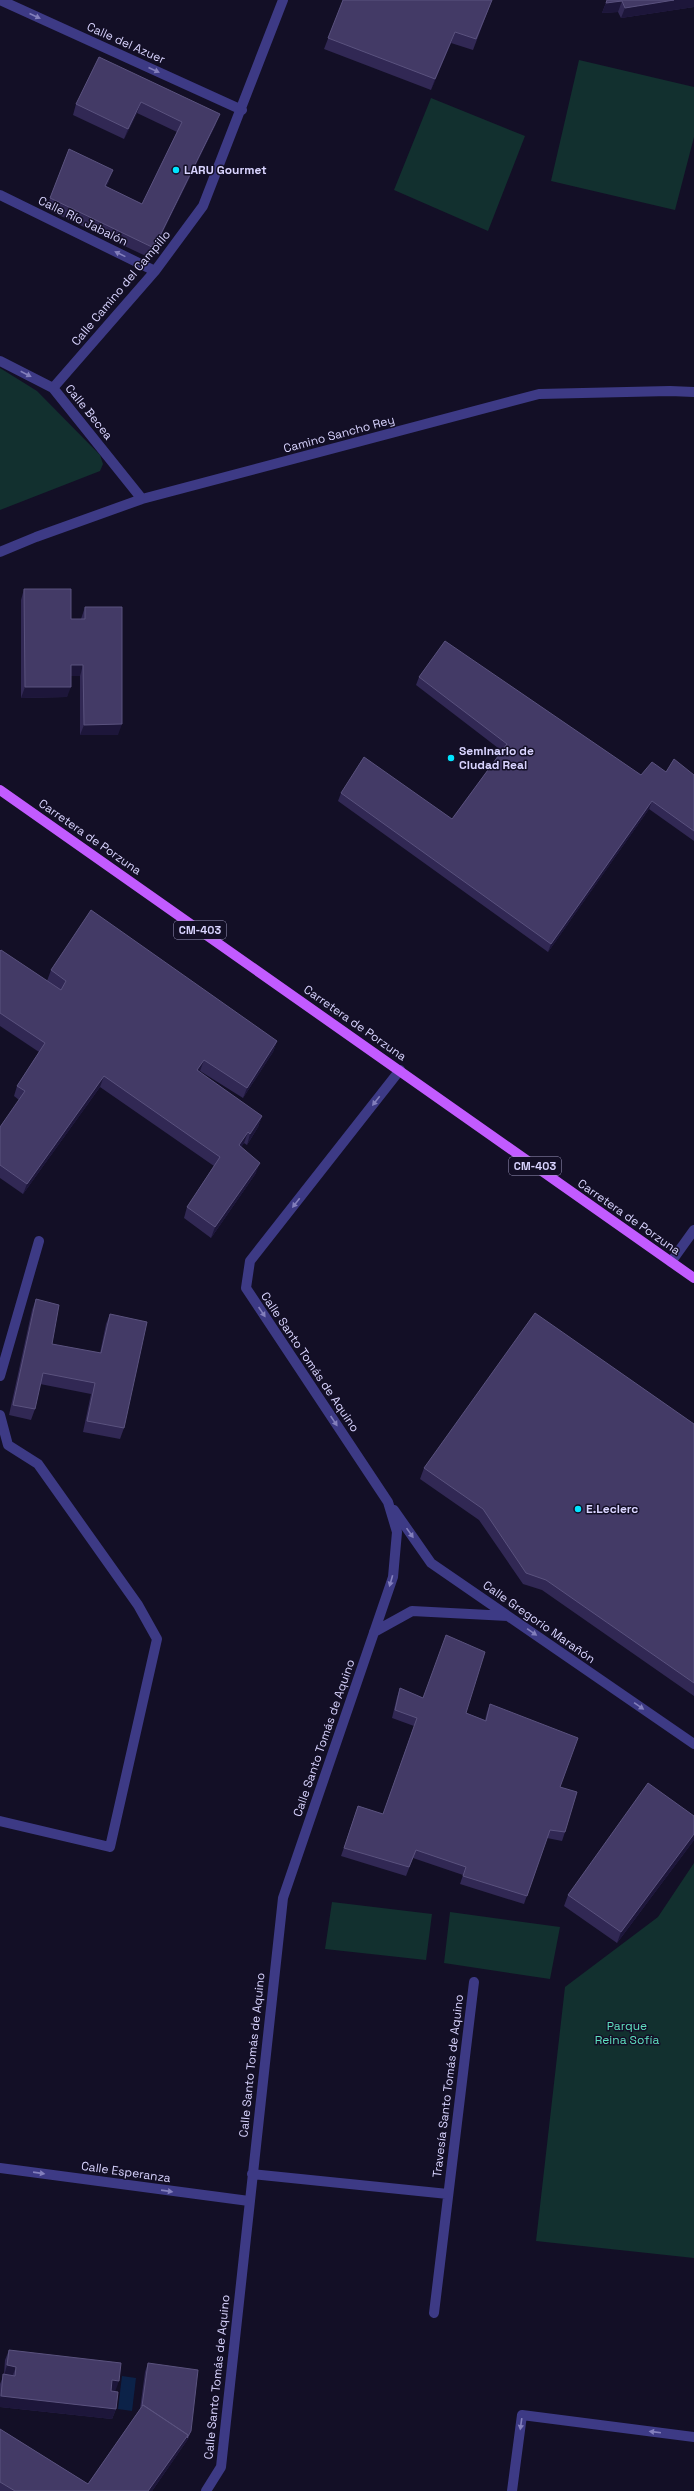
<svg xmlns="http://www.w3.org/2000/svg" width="694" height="2491" font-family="'Space Grotesk',sans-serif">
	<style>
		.green { fill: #12302f }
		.water { fill: #0c2248 }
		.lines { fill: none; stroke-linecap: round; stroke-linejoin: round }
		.minor { stroke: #3d3a85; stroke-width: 10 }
		.major { stroke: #c25bff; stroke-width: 10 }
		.wall { fill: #312854 }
		.shaded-wall { fill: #1d163a }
		.building { fill: #433a66; stroke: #5a527e }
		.oneway { fill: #837fbc }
		.poi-dot { fill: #00e5ff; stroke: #130f26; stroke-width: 1.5 }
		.labels { text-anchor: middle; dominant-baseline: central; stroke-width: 3; stroke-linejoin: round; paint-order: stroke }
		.shield { fill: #130f26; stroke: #9e99be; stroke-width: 1 }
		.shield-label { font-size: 11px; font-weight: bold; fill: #d9d4ff }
		.street-label { font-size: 12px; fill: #d9d4ff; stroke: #130f26 }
		.poi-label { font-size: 12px; font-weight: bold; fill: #d9d4ff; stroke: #130f26; text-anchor: start }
		.park-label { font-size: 12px; fill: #5fe0c0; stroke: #130f26 }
	</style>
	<rect width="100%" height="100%" fill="#130f26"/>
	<path class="green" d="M579,60L694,87V137L675,210L551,181Z
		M431,98L525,136L488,231L394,190Z
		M0,368L37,391L100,455L103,464L100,471L0,510Z
		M694,1863V2258L536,2241L565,1987L658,1917Z
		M332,1902L432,1914L426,1960L325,1949Z
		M450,1912L560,1927L550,1979L444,1963Z"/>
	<path class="water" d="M122,2376L136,2378L132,2411L118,2409Z"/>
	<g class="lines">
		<path class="minor" d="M0,0L242,110
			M0,195L155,271
			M0,361L53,388L142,499
			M53,388L155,271L203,206L283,0
			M0,552L36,537L142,499L539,394L670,391L694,392
			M671,1262L694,1230
			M0,1376L39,1241
			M0,1415L8,1445L38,1464L138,1605L157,1639L110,1847L0,1821
			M394,1510L431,1563L694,1744
			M374,1632L412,1611L508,1616
			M0,2168L249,2201
			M252,2174L448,2194
			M434,2313L474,1982
			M206,2491L221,2467L283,1898L393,1577L397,1532L388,1502L246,1288L250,1261L400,1070
			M512,2491L522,2415L694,2437"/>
		<path class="major" d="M0,790L694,1278"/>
	</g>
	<path class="wall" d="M343,0H492L473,50L451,43L431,90L324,49Z
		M607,0H694V7L621,18L618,12L602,13Z
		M99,57L216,124L150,258L46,209L69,149L109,181L106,187L142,204L177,132L137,113L124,139L73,115L76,104Z
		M24,589L71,619H81L85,607L118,735H80V676H71L67,697L21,698V600Z
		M419,677L641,775L666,772L694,775V841L649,809L548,952L338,801L341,793L452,819L502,751L416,685Z
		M0,951L47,981L51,970L277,1041L273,1052L243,1098L200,1071L199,1072L262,1116L258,1127L247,1145L244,1143L241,1147L256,1173L211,1238L184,1218L187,1207L214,1166L100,1087L23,1194L0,1178V1127L19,1100L14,1096L17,1086L39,1052L0,1026Z
		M36,1299L52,1344L100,1353L106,1324L110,1314L124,1428L120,1439L83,1432L91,1394L40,1384L35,1409L31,1420L9,1415L32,1310Z
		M694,1424V1696L542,1590L523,1584L479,1520L420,1479L424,1468Z
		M400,1688L423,1698L466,1713L485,1720L487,1712L490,1704L560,1787L565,1832L562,1841L547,1838L524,1904L460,1884L463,1875L413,1858L406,1876L341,1856L358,1806L383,1814L414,1726L392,1718L397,1697Z
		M694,1816V1840L617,1943L564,1906L568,1895Z
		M9,2350L115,2391L116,2409L112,2419L0,2407V2384L4,2374L5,2360Z
		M148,2363L191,2431L188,2439L152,2491H0V2429L88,2484L140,2409L145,2372Z"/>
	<path class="shaded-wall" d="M674,0H694V7L621,18L625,8Z
		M622,1L618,12L602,13L606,3Z
		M455,32L451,43L431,90L435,79Z
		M141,102L137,113L124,139L128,129Z
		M220,114L216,124L150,258L154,248Z
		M113,170L109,181L102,197L105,186Z
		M71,665H83L80,676H67Z
		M25,687H71L67,697L21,698Z
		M122,724L118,735H80L84,725Z
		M652,801L649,809L548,952L551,944Z
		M277,1041L273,1052L243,1098L247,1088Z
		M204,1060L200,1071L193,1081L197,1070Z
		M104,1076L100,1087L23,1194L27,1184Z
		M262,1116L258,1127L247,1145L250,1134Z
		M248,1132L244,1143L235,1156L239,1145Z
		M260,1163L256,1173L211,1238L215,1227Z
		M694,1834V1840L617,1943L621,1932Z
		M7,2365L16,2367L12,2377L4,2376Z
		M112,2380L119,2381L115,2392L108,2391Z
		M1,2396L116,2409L112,2419L0,2407V2398Z
		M191,2431L188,2439L152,2491H148Z"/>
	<path class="building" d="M343,0H492L476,39L455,32L435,79L328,38Z
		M607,0H674L625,8L622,1L606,3Z
		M99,57L220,114L154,248L50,198L69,149L113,170L105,186L142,204L182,122L141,102L128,129L76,104Z
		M24,589H71V619H85V607H122V724L84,725L83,665H71V687H25Z
		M445,641L641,775L652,762L666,772L674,759L694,775V831L652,801L551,944L341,793L364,757L452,819L507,744L419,677Z
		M91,910L277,1041L247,1088L204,1060L197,1070L262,1116L250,1134L248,1132L239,1145L260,1163L215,1227L187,1207L220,1157L104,1076L27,1184L0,1165V1127L25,1091L17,1086L45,1043L0,1013V951L1,950L61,990L66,981L51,970Z
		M36,1299L59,1305L52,1344L101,1353L110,1314L147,1322L124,1428L87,1421L95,1383L43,1373L35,1409L13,1405Z
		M535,1313L694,1424V1683L546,1580L526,1573L483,1509L424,1468Z
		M446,1635L485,1652L466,1713L486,1721L490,1704L578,1738L560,1787L577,1792L565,1832L550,1830L527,1896L463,1876L466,1867L416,1850L409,1867L344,1848L358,1806L383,1814L417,1718L395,1710L400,1688L423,1698Z
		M648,1783L694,1816V1834L621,1932L568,1895Z
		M9,2350L121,2363L119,2381L112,2380L111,2391L118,2392L116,2409L1,2396L3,2374L15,2376L16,2367L7,2365Z
		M148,2363L198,2370L191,2431L187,2438L188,2435L143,2405L142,2406Z
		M143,2405L188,2435L148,2491H15L0,2482V2429L88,2484Z"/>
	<defs><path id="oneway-solid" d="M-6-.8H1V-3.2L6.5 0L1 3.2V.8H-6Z"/></defs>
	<g class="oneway">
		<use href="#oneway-solid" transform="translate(35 16) rotate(24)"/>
		<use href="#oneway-solid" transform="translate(154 70) rotate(24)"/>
		<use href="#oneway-solid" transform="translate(120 254) rotate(-154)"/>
		<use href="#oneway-solid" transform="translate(26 374) rotate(27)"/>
		<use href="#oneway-solid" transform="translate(376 1101) rotate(128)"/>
		<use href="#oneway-solid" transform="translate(296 1203) rotate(128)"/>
		<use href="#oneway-solid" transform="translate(262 1312) rotate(56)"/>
		<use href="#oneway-solid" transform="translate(334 1421) rotate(56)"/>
		<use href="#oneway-solid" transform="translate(410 1533) rotate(55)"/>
		<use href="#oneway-solid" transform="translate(391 1581) rotate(106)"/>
		<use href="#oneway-solid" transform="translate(532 1632) rotate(35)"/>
		<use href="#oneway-solid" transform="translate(639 1706) rotate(35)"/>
		<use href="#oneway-solid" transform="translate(39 2173) rotate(8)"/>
		<use href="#oneway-solid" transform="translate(167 2191) rotate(8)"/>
		<use href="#oneway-solid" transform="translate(521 2424) rotate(98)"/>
		<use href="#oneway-solid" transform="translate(655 2432) rotate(-173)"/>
	</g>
	<g class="poi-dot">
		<circle cx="176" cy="170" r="4"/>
		<circle cx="451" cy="758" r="4"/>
		<circle cx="578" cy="1509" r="4"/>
	</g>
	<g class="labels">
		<g class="shield">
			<rect x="174" y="921" width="52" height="18" rx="3"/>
			<rect x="509" y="1157" width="52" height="18" rx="3"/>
		</g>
		<g class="shield-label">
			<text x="200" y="930">CM-403</text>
			<text x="535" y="1166">CM-403</text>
		</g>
		<g class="street-label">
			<text transform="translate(126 43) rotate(24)">Calle del Azuer</text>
			<text transform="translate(83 221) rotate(26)">Calle Río Jabalón</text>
			<text transform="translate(121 288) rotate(-50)">Calle Camino del Campillo</text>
			<text transform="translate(89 412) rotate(51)">Calle Becea</text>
			<text transform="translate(339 434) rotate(-15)">Camino Sancho Rey</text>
			<text transform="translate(90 837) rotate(35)">Carretera de Porzuna</text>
			<text transform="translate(355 1023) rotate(35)">Carretera de Porzuna</text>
			<text transform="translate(629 1217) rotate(35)">Carretera de Porzuna</text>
			<text transform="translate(310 1362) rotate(56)">Calle Santo Tomás de Aquino</text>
			<text transform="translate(539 1622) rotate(35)">Calle Gregorio Marañón</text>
			<text transform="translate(324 1738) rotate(-71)">Calle Santo Tomás de Aquino</text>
			<text transform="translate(252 2055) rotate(-84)">Calle Santo Tomás de Aquino</text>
			<text transform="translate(448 2086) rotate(-83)">Travesía Santo Tomás de Aquino</text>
			<text transform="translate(126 2172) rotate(8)">Calle Esperanza</text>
			<text transform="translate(217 2377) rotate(-84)">Calle Santo Tomás de Aquino</text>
		</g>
		<g class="poi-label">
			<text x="184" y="170">LARU Gourmet</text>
			<text x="459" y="751">Seminario de<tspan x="459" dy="14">Ciudad Real</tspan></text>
			<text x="586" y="1509">E.Leclerc</text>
		</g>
		<g class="park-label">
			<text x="627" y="2026">Parque<tspan x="627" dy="14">Reina Sofía</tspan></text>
		</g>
	</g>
</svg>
